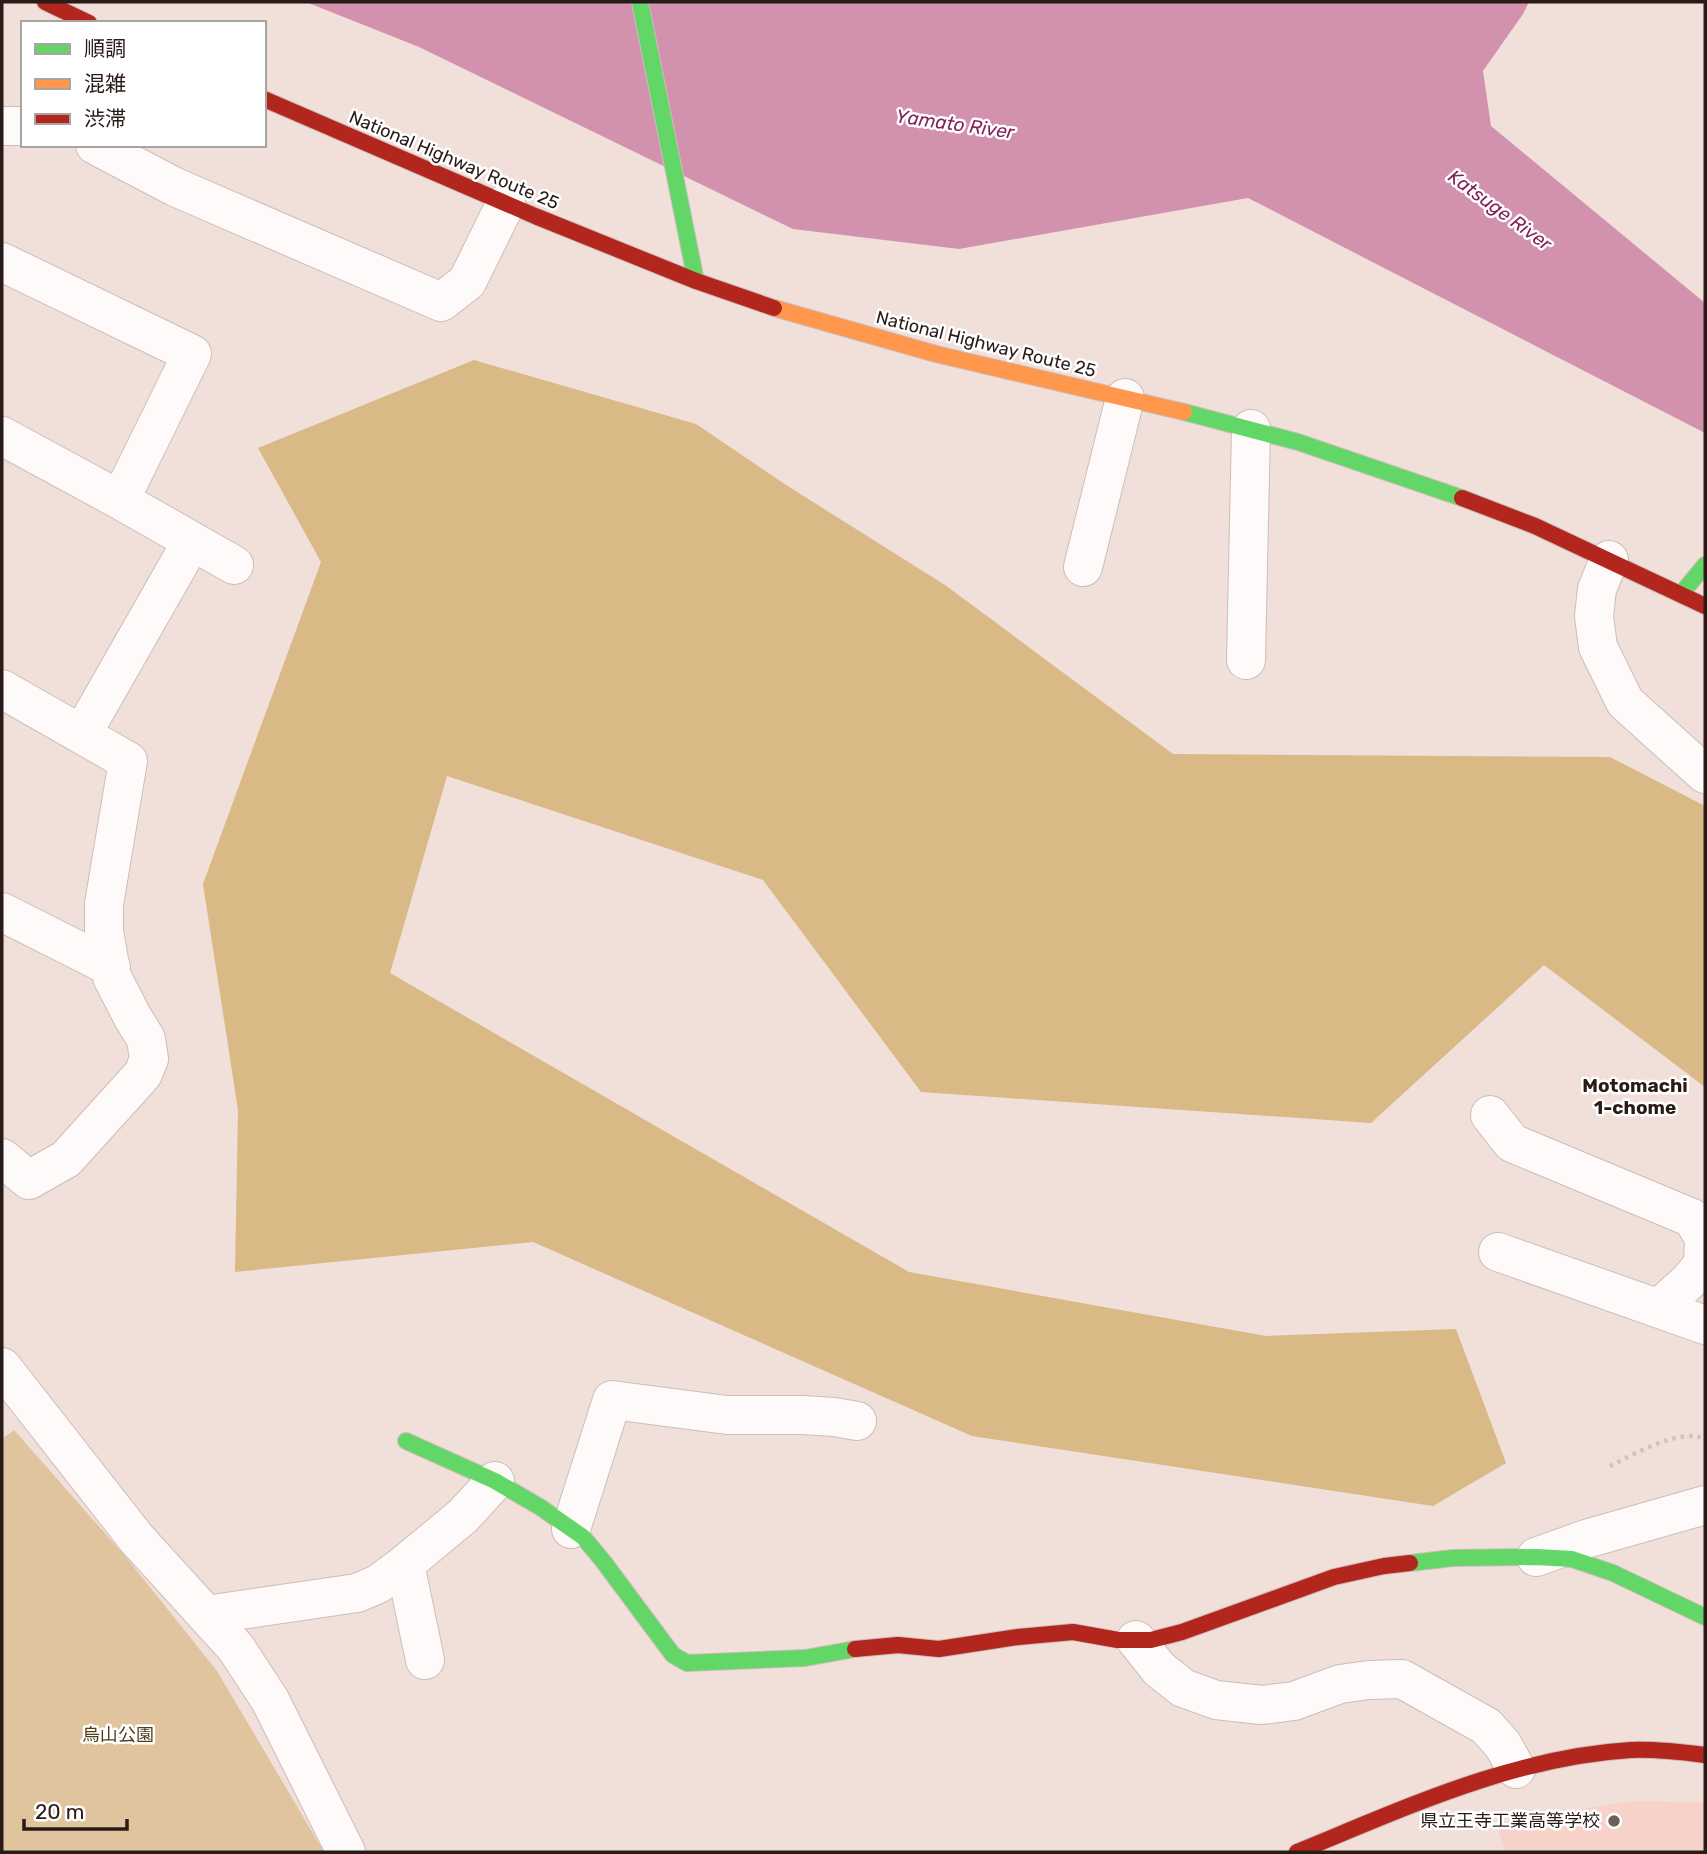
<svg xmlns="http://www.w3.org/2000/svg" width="1707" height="1854" font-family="Rubik,'Noto Sans JP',sans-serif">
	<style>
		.built { fill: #f6d2c9 }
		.green { fill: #dfc49e }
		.forest { fill: #d9b986 }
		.water { fill: #d292ae }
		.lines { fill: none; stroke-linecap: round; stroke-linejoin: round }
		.street-casing { stroke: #cdbdb9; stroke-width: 40 }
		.fast-casing { stroke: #cdbdb9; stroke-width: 18 }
		.slow-casing { stroke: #cdbdb9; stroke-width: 18 }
		.jam-casing { stroke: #cdbdb9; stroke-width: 18 }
		.path { stroke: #cbc4c3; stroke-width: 4.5; stroke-dasharray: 3.5 5; stroke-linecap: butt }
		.street { stroke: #fdfaf9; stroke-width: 38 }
		.fast { stroke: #63d668; stroke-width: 16 }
		.slow { stroke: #ff974d; stroke-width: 16 }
		.jam { stroke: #b3261e; stroke-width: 16 }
		.poi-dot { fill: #6f605b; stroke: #fff; stroke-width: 2.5 }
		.labels { text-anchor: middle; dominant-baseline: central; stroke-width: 5; stroke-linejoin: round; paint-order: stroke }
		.street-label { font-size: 18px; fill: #291b17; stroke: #fff }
		.park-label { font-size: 18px; fill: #513f1a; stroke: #fff }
		.poi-label { font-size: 18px; fill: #291b17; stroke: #fff; text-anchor: end }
		.water-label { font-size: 19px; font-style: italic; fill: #84205b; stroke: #fff }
		.neighbourhood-label { font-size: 19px; font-weight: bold; fill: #291b17; stroke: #fff }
	</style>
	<rect width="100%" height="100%" fill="#f1dfda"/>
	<path class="built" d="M1634,1801L1705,1803V1852H1505L1498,1829L1548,1814Z"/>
	<path class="green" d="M14,1430L125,1556L217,1671L324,1852H2V1439Z"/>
	<path class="forest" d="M474,360L696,424L786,485L945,585L1173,754L1610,757L1705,806V1087L1544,965L1371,1123L921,1092L763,880L447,776L390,973L909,1272L1266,1336L1456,1329L1506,1463L1433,1506L972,1436L533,1242L235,1272L238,1110L203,884L321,562L258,448Z"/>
	<path class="water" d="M306,2H1529L1523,14L1483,71L1491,126L1705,303V433L1248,198L959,249L793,229L419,47Z"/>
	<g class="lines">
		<g class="street-casing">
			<path id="street" d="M2,126H23
				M95,145L175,187L441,302L467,282L506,203
				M2,262L192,354L120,500
				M2,436L120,500L234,565
				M1609,560L1597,589L1594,616L1598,647L1625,702L1705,774
				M1083,567L1125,398
				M1246,660L1251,429
				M2,689L128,761L104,904V931L112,977L132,1016L146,1039L149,1059L143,1074L66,1159L29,1180L2,1158
				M82,734L192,541
				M2,912L111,967
				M1490,1115L1512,1143L1692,1218L1704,1238L1703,1264L1689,1281L1659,1308
				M1498,1252L1705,1325
				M2,1367L136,1538L236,1648L270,1700L346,1852
				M571,1529L612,1400L727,1415H803L834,1417L857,1421
				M1536,1557L1586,1539L1705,1505
				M405,1564L425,1660
				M206,1615L357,1593L378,1584L405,1564L463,1516L495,1481
				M1136,1640L1159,1669L1183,1688L1216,1700L1262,1705L1294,1701L1340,1684L1369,1680L1402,1679L1486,1726L1503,1745L1516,1769"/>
		</g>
		<g class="fast-casing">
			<path id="fast" d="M640,2L696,281
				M1184,412L1298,442L1462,498
				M1681,594L1705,565
				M406,1441L495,1481L540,1507L583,1537L603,1561L673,1655L687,1663L805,1658L855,1649
				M1410,1563L1453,1558L1536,1557L1572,1559L1613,1573L1705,1617"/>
		</g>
		<g class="slow-casing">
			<path id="slow" d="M774,308L936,354L1184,412"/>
		</g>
		<g class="jam-casing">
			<path id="jam" d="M45,2L89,23
				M264,99L535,216L696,281L774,308
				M1462,498L1535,526L1705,606
				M855,1649L898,1645L939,1649L1018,1637L1073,1632L1118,1640H1151L1182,1632L1334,1577L1384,1566L1410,1563
				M1297,1852C1405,1808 1513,1757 1631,1750C1656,1749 1681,1752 1705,1755"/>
		</g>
		<path class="path" d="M1610,1466C1633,1455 1680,1427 1705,1439"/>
		<use href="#street" class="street"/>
		<use href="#fast" class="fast"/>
		<use href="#slow" class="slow"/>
		<use href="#jam" class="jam"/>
	</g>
	<circle class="poi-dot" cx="1614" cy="1821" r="7"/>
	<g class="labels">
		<g class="street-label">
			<text transform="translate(454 160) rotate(23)">National Highway Route 25</text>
			<text transform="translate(986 344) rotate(14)">National Highway Route 25</text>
		</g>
		<g class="park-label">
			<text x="118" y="1735">烏山公園</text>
		</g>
		<g class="poi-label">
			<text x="1600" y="1821">県立王寺工業高等学校</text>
		</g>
		<g class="water-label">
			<text transform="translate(955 124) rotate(8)">Yamato River</text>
			<text transform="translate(1500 210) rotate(36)">Katsuge River</text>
		</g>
		<g class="neighbourhood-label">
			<text x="1635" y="1085">Motomachi<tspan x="1635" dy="22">1-chome</tspan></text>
		</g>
	</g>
	<rect width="1707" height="1854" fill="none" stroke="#291b17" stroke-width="7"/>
	<rect x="21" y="21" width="245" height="126" fill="#ffffff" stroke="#a9a4a2" stroke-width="2"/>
	<rect x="35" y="44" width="35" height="10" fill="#63d668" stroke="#a9a4a2" stroke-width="2"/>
	<text x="84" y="56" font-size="21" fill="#291b17">順調</text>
	<rect x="35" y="79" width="35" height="10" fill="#ff974d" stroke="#a9a4a2" stroke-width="2"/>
	<text x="84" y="91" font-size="21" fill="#291b17">混雑</text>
	<rect x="35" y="114" width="35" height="10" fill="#b3261e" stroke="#a9a4a2" stroke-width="2"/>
	<text x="84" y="126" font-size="21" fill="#291b17">渋滞</text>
	<path d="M24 1819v10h103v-10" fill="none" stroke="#291b17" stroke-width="3.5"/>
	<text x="35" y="1819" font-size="21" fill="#291b17" stroke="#ffffff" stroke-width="5" paint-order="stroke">20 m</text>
</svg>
